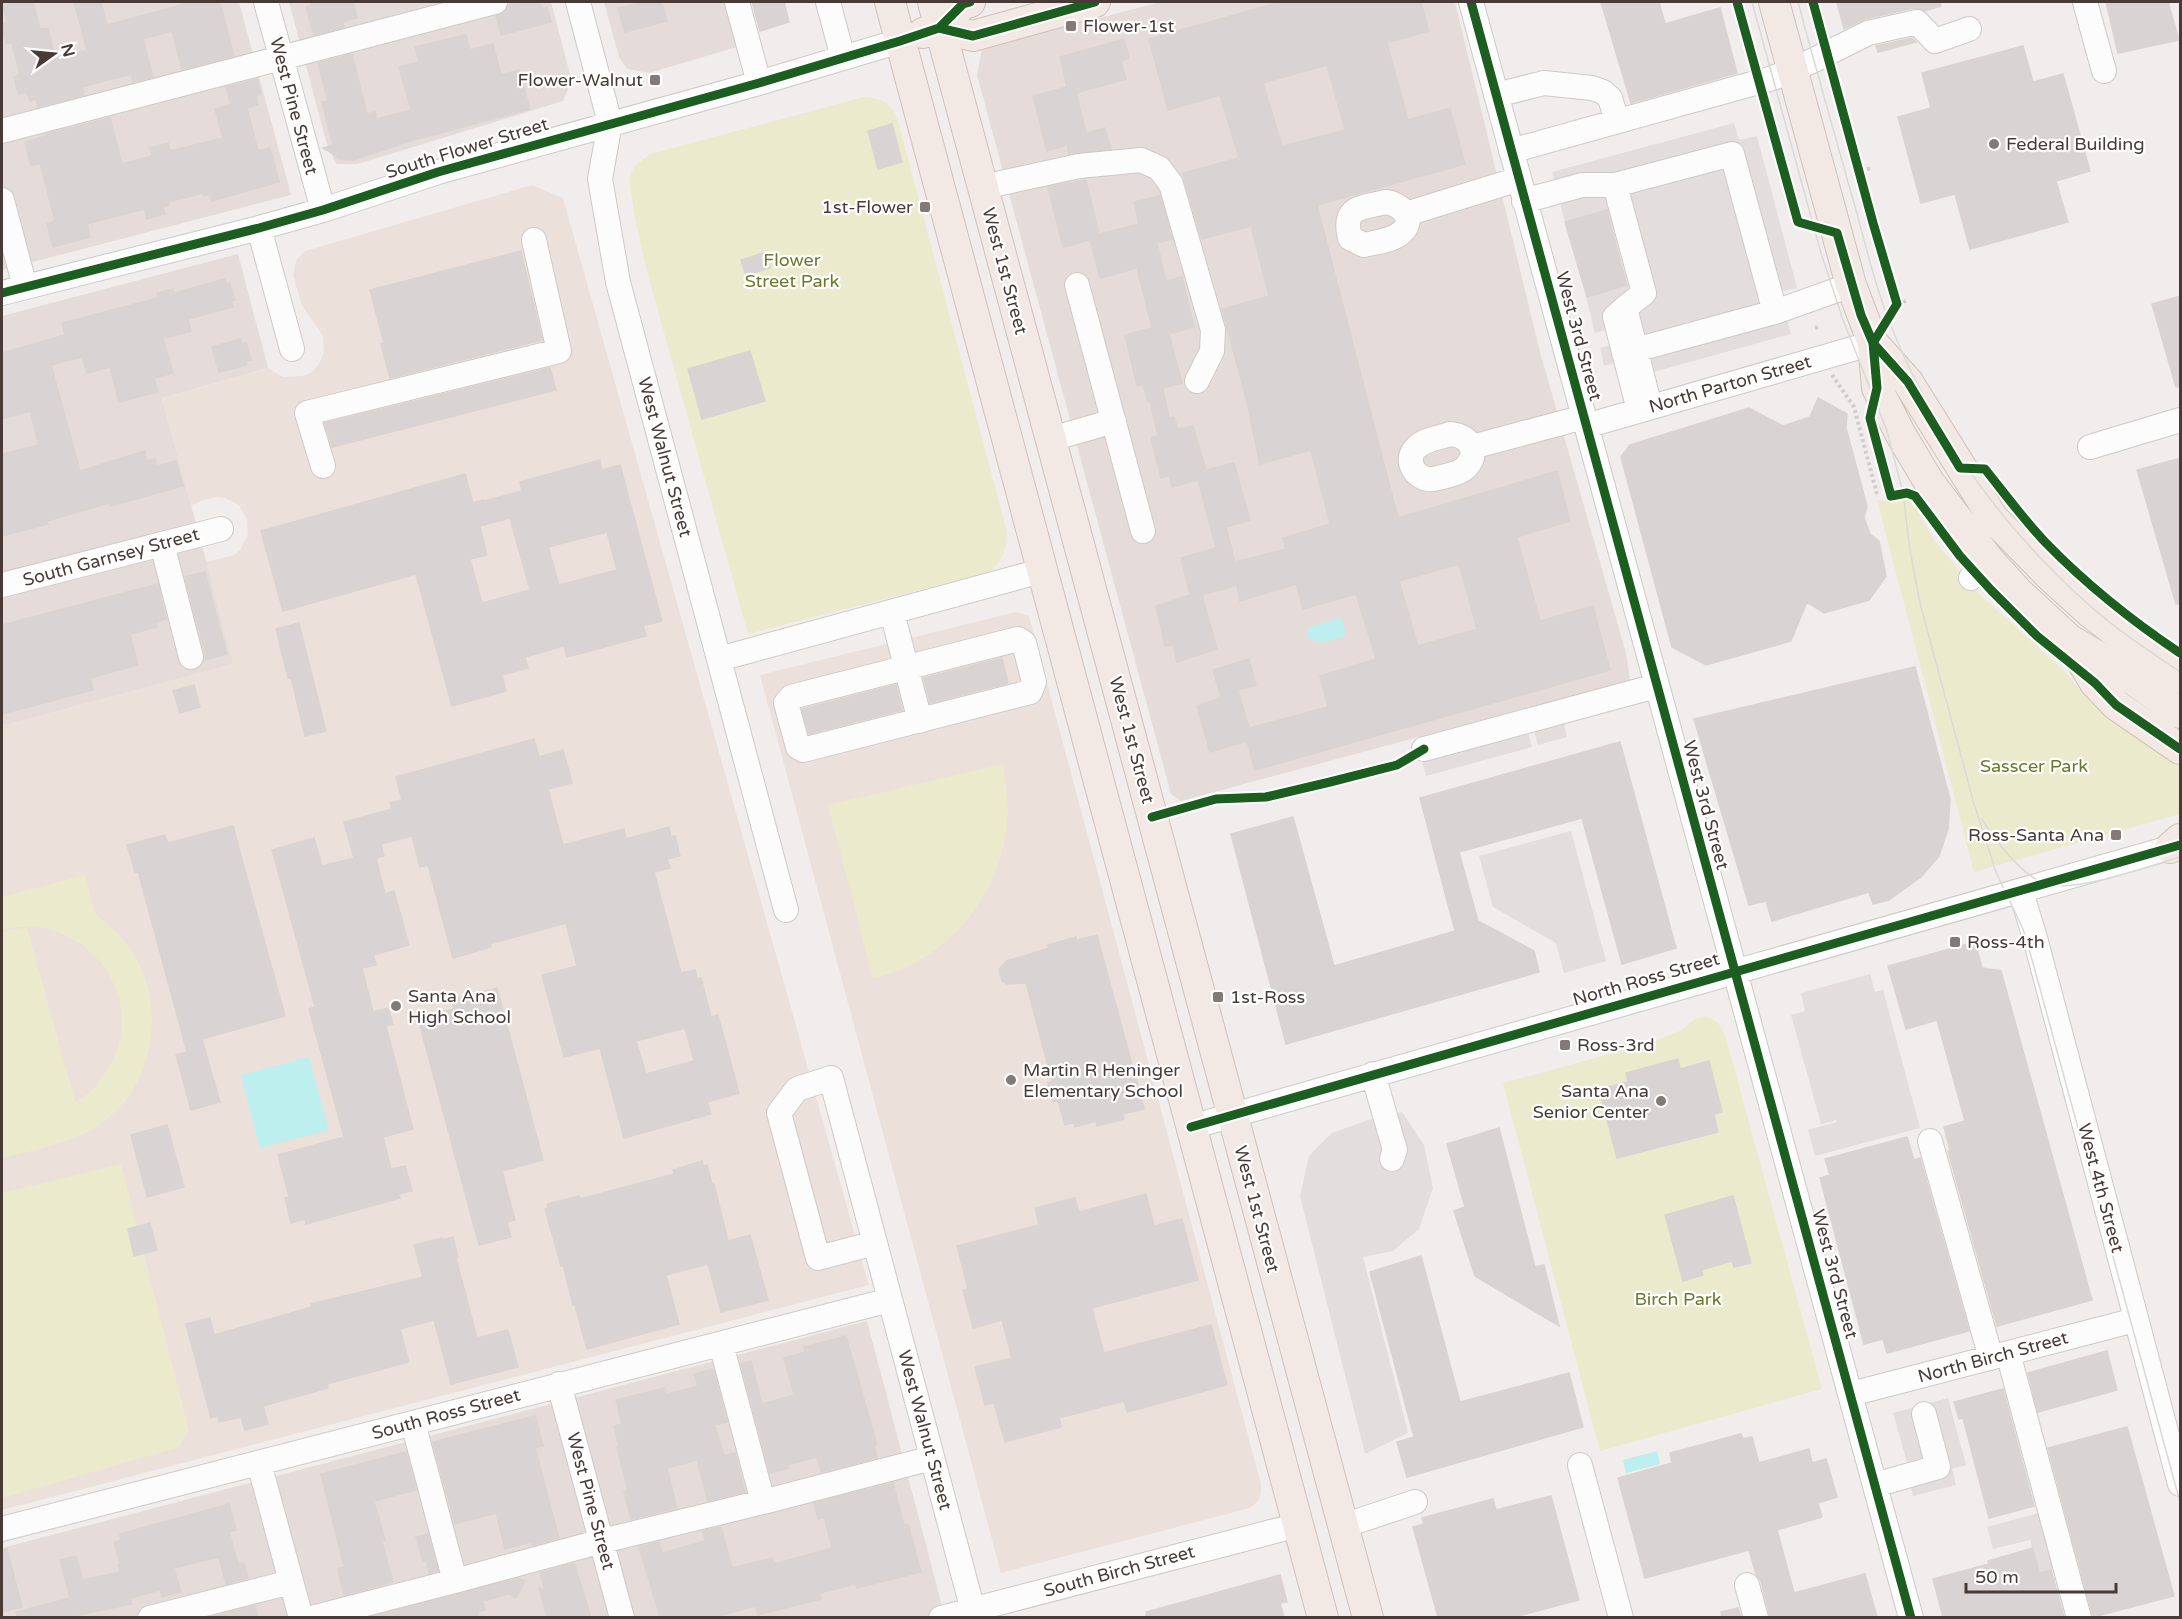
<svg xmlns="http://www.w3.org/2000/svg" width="2182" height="1619" font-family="'Varela Round',sans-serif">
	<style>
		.residential { fill: #e5dcd9 }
		.education { fill: #ece0db }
		.green { fill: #eceacc }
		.parking { fill: #e3dedd }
		.water { fill: #bcefee }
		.building { fill: #d9d4d3; stroke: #dad3d1; stroke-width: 1.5; fill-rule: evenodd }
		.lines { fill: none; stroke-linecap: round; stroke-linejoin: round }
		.minor-casing { stroke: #cec9c8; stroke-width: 26 }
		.major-casing { stroke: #d3c0b9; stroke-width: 32 }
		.path { stroke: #d2ccca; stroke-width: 4; stroke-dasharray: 3 3; stroke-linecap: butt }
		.minor { stroke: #fdfcfc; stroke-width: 24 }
		.major { stroke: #f2e8e4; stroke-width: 30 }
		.tram { stroke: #d9d9d8; stroke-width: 1.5 }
		.cycleway-casing { stroke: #fff; stroke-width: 13 }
		.cycleway { stroke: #1b5e20; stroke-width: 9 }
		.poi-dot { fill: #837976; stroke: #fff; stroke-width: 2 }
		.labels { text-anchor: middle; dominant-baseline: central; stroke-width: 4.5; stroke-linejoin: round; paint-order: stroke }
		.poi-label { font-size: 18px; fill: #483a37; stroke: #fff; text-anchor: start }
		.street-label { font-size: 18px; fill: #483a37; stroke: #fff }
		.park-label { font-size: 18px; fill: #6b7a2a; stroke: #fff }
	</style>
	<rect width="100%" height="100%" fill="#f1edec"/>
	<path class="residential" d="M2,2H239L291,195L2,270Z
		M289,2H551L570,74L569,87L563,101L358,164H336L326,141Z
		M604,2H725L737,47L649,73L627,69L619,57Z
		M1160,2H1455L1540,352L1626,653L1630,680L1181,801L1171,794L977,75L982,49Z
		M238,254L268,368L162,398L234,664L2,726V316Z
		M867,1321L945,1617L2,1618V1548Z"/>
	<path class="education" d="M532,185L563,198L869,1285L2,1510V726L233,664L206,562L234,555L240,550L248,535L247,520L239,505L225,498L215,497L203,500L191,506L162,398L268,368L283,377L303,376L312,372L319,364L324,352L323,336L302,306L293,275L297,259L305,251Z
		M1016,612L1029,616L1261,1484V1493L1258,1501L1250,1508L1001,1573L760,675Z"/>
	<path class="green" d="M864,97C881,98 889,102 897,117L1007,532C1007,550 1003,559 990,572L748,634L646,268L635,218L629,179L634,167L650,154Z
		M1910,497L1933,538L1973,588L2062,669L2090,701L2180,766V814L1974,872L1877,500L1889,501Z
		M1003,764C1006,784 1009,804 1007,824C1000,897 945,963 873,978L828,805Z
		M85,875C88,884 91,907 96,914C99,919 106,922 110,926C122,937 133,951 140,966C165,1020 150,1094 96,1127C68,1144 33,1150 2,1158V932L13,929L27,928L75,1101L66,1107C82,1100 95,1089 104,1075C156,1002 86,908 2,930V897Z
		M1705,1017C1719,1019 1723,1029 1727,1042L1822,1389L1600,1451L1503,1083L1647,1044L1682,1030L1695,1019Z
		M121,1164L189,1431L179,1447L2,1498V1193Z"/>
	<path class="parking" d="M1734,123L1739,140L1757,136L1797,288L1779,292L1791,334L1650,373L1622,361L1604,366L1600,348L1617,343L1613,328L1595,333L1586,297L1629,284L1608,210L1565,222L1552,172Z
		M1522,711L1532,747L1426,776L1416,740Z
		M1563,719L1567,737L1538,745L1533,727Z
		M1571,831L1606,961L1564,973L1556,943L1493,907L1479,856Z
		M1870,974L1875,992L1883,990L1920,1128L1815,1156L1808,1130L1837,1122L1836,1120L1821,1124L1791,1015L1805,1011L1801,993Z
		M1402,1112L1424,1145L1433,1188L1419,1229L1393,1251L1363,1257L1408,1433L1365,1454L1300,1196L1309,1156L1332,1133L1368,1120Z
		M1948,1398L1966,1465L1952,1469L1956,1485L1913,1496L1905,1466L1922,1461L1921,1458L1907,1462L1893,1413Z
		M2046,1511L2061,1567L2039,1573L2030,1540L1993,1549L1987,1527Z"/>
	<path class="water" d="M1341,618L1346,636C1333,639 1318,647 1307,636L1309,627Z
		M309,1057L329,1130L260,1148L241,1075Z
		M1657,1451L1660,1464L1626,1473L1623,1460Z"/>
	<path class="building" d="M2,2H33L40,29L48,28L55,59L87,50L74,2H101L107,25L182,5V2H220L234,56L182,69L172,31L143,39L153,77L133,82L131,74L82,87L84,95L38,107L36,99L30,101L27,92L18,94L14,77L20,75L12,43L6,44L2,27V24L7,22Z
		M311,2H353L357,18L343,22L344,27L314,35L306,7L312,5Z
		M521,2H540L542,9L547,7L551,22L501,35L496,16L505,12L509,5Z
		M644,2H662L667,21L625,32L618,8Z
		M752,2H784L789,22L760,31Z
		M1280,2H1421L1429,31L1387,43L1408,120L1450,108L1465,164L1317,205L1398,518L1557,471L1570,521L1517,537L1540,621L1593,606L1610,670L1255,770L1247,741L1210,752L1197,706L1221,698L1213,670L1249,659L1256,685L1238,690L1249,728L1328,707L1320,676L1376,659L1356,594L1303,609L1296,584L1240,601L1237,585L1202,595L1217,649L1177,662L1173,645L1165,646L1156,606L1190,595L1181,558L1216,548L1198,480L1172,487L1169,475L1161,478L1151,438L1158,436L1150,401L1148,402L1143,384L1137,386L1125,335L1152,328L1137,268L1100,278L1090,240L1063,247L1048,187L1086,180L1099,234L1139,224L1134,202L1160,196L1172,239L1157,243L1166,281L1182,277L1194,327L1169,334L1182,383L1163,388L1169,418L1174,417L1178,429L1193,426L1206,470L1234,463L1250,520L1226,527L1235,562L1286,549L1283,538L1330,524L1311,450L1260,464L1246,398L1222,309L1269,296L1251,226L1202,239L1187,189L1183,173L1239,158L1220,95L1168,110L1149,39ZM1327,65L1345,130L1282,146L1263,83ZM1459,564L1477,629L1418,646L1399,581Z
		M1601,2H1659L1665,24L1720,8L1737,73L1631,103Z
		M1837,2H1940L1941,6L1925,11L1914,8L1865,19L1844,29Z
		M2106,2H2168L2179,40L2118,53Z
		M466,35L470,50L493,44L501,75L519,70L530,109L403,143V144L353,160H343L323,148L333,145L322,102L328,101L318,63L352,54L367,114L375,112L377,119L411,110L399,67L419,62L415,47Z
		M1912,38L1916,42L1878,52L1876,46Z
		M1124,39L1129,58L1121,61L1126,79L1076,93L1086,133L1105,128L1111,149L1069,154L1067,145L1047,151L1033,96L1067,87L1060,57Z
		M2023,46L2033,82L2063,74L2090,171L2056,181L2068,222L1970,249L1955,194L1921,203L1898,117L1931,108L1922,73Z
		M257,79L261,94L256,96L258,105L247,108L258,151L270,148L279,182L212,201L210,194L204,196L203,193L168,202L169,205L163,207L165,214L147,219L144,209L87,224L90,237L53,247L47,224L55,221L40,163L31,166L25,142L46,136V134L110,118L122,164L152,156L150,148L168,143L170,151L223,138L215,109L231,104L226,87Z
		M892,124L902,162L878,169L868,131Z
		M1607,210L1627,285L1587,297L1565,222Z
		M521,251L542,340L390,378L381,344L384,343L370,290Z
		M766,252L770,268L746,275L741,260Z
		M225,279L227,285L230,284L235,300L231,301L233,307L188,319L191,331L163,339L173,373L154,378L158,392L119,402L110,367L87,373L82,357L51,365L80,471L145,451L147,461L155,459L156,466L176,461L183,486L111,506L109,503L47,521L48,524L2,536V454L39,445L30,411L2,419V353L65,335L62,323L158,298L157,293L173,289L174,293Z
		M2181,296V387H2176L2152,304Z
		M241,339L242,344L246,343L251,360L246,361L247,365L219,372L212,347Z
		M750,351L765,401L702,419L688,369Z
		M550,368L556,390L332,447L325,423Z
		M1818,398L1847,414L1846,428L1867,506L1864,518L1870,534L1879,541L1886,576L1869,600L1824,613L1807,602L1791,641L1706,665L1672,647L1621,457L1630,445L1749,408L1783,426L1810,417Z
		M2181,458V604H2176L2137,470Z
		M600,460L602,470L620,465L662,621L643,626L646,636L567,657L564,646L525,657L528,668L502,675L506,691L452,706L416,574L283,611L261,531L465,474L473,503L483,500L484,501L522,491L520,482ZM510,518L530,590L482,603L470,559L487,555L480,526ZM607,532L617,570L559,585L548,547Z
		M205,572L227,654L205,660V653L185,577Z
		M158,584L166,619L155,622L157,627L130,634L138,665L90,678L93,690L2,714V625Z
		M299,623L326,731L305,736L291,677L288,678L276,629Z
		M1002,658L1008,683L930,703L924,678Z
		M1915,667L1950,799L1948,829L1939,856L1921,877L1889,900L1873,904L1869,892L1772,921L1766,901L1749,905L1694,719Z
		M194,685L200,707L180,713L173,691Z
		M896,685L902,710L809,734L802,709Z
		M534,739L539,757L563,750L570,775L572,783L548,789L563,845L624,829L626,839L669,827L671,837L675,836L680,856L667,859L670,868L654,872L681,973L695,970L697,979L701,978L711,1017L718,1015L739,1093L707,1102L711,1114L624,1138L600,1048L564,1057L542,975L577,966L566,923L490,944L491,947L453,958L428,865L420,867L412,836L381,844L384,856L376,858L385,894L394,891L409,945L373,955L376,965L362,968L373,1012L388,1008L393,1024L386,1026L413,1129L383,1137L391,1169L405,1166L412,1191L398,1194L400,1198L306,1224L305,1219L291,1223L285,1198L289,1197L278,1155L344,1137L309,1009L315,1007L272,850L314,838L322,866L354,858L344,822L392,809L390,803L402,800L396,777ZM685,1028L694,1061L646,1074L636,1041Z
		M1620,742L1676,948L1622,964L1582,818L1459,852L1478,921L1534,951L1539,972L1286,1044L1231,834L1293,817L1334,966L1455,931L1420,798Z
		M233,826L285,1016L202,1039L220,1102L191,1110L176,1055L187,1052L138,871L135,872L127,845L165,835L168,843Z
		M1097,935L1144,1109L1123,1114L1124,1119L1097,1126L1096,1121L1075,1127L1074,1122L1065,1125L1058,1101L1053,1102L1048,1083L1052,1081L1026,983L1007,984L1002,981L999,969L1007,961L1049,948L1048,945L1076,937L1077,940Z
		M1975,942L1982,968L2001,971L2092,1300L1997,1326L1948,1151L1950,1150L1944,1127L1965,1121L1937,1020L1906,1029L1888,966Z
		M497,988L543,1160L502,1171L515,1220L507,1222L511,1237L479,1245L418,1018L454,1009L451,1000Z
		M1678,1059L1680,1069L1709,1061L1722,1112L1714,1114L1718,1132L1617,1158L1599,1089L1628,1082L1626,1073Z
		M167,1125L184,1187L147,1197L131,1135Z
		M1499,1128L1535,1267L1544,1265L1559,1326L1475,1276L1454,1211L1465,1207L1447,1144Z
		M1907,1137L1914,1160L1920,1158L1969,1331L1887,1353L1883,1339L1864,1344L1820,1178L1830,1175L1825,1159Z
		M702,1161L704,1166L707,1165L712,1184H714L728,1241L750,1235L768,1300L721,1312L708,1264L666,1275L679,1324L587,1349L575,1305H573L563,1265L561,1266L545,1209L548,1208L547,1204L579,1196L580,1199L674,1174L673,1170Z
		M1146,1194L1154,1226L1182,1219L1198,1280L1092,1308L1104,1353L1211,1325L1227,1385L1127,1412L1124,1401L1059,1418L1061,1427L1005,1442L994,1403L985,1405L975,1367L1012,1358L1002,1320L973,1328L963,1290L968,1289L957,1246L1039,1225L1035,1208L1075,1198L1079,1212Z
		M1733,1196L1751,1263L1734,1267L1732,1261L1701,1270L1703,1275L1683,1281L1665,1215Z
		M150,1223L157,1250L134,1256L128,1229Z
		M453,1237L458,1257L456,1258L477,1338L508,1330L518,1367L451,1384L434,1320L400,1329L409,1362L327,1384L328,1388L263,1406L268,1424L245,1430L241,1417L219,1422L218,1416L211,1418L186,1324L210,1318L214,1335L312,1307L311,1304L423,1277L414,1245L442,1238V1240Z
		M1421,1256L1460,1402L1569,1373L1583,1427L1407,1477L1397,1442L1414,1437L1370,1272Z
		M846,1336L877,1445L874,1446L877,1458L821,1472L817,1457L787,1465L788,1468L770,1473L741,1364L751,1361L762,1404L794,1395L784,1358L805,1352L804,1347Z
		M2107,1351L2117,1390L2038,1412L2028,1373Z
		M713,1369L727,1422L715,1425L724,1456L735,1453L745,1492L708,1501L697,1460L667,1468L677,1508L631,1519L624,1492L628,1491L617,1447H619L614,1426L622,1424L616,1400L665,1388L667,1394L698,1386L694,1374Z
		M2003,1389L2034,1506L1989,1518L1963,1418L1959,1419L1954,1402Z
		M535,1416L543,1446L535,1448L559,1538L532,1545V1542L505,1549L496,1513L455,1524L433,1442Z
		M2127,1427L2174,1596L2093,1617L2048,1448Z
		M1741,1434L1743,1439L1752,1437L1759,1463L1809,1449L1812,1463L1826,1459L1837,1497L1818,1503L1822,1517L1777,1530L1794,1593L1865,1574L1877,1617H1770L1761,1581L1756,1574L1749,1550L1645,1578L1618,1478L1672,1463L1670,1453Z
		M406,1452L416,1490L374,1501L385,1540L382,1541L393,1582L344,1595L338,1569L344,1567L321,1474Z
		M893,1483L904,1525L908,1524L921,1572L857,1588L855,1584L820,1593L821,1599L758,1615L756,1606L714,1617H660L639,1547L659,1542L662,1553L705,1541L703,1531L721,1527L732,1568L772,1558L774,1563H778L832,1548L824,1517L818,1519L814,1503Z
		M1551,1496L1579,1600L1514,1617H1438L1413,1527L1424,1524L1422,1518L1493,1499L1496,1510Z
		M229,1504L236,1530L229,1532L238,1564L244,1563L248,1578L226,1584L219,1557L174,1568L181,1592L162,1597L160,1590L130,1598L132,1604L69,1617H17L16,1612L70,1598L60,1560L76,1556L83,1580L120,1572L118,1565L120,1564L114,1542L121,1540L120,1534Z
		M428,1534L438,1571L429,1573L426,1560L423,1561L416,1537Z
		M2033,1548L2039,1573L2051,1570L2064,1617H1943L1933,1579L1989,1564L1988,1561Z
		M7,1549L22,1607L2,1612V1550Z
		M574,1563L591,1617H547L539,1588L545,1591L540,1573Z
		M1280,1575L1287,1602L1280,1603L1284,1617H1146V1612Z
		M519,1578L525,1581L516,1598L509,1594L483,1601L485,1610L478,1612L479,1617H370Z
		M255,1606L258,1617H210Z
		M1738,1608L1741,1617H1722L1721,1612Z"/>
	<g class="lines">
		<g class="minor-casing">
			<path id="minor" d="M266,2L323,210
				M578,2L610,123L600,179L618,282L786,910
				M737,2L759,83
				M828,2L843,58
				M1471,2L1911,1618
				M2085,2L2104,71
				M1496,95L1544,83L1592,88L1603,92L1610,98L1617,121
				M2,131L495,2
				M1511,151L1773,78L1814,60L1868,33L1917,22L1935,41L1969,29
				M1615,185L1644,293L1625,308
				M983,187L1079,166L1141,160L1159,168L1171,184L1213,330L1212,351L1197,381
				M2,200L25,287
				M1524,201L1582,185H1615L1732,154L1775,312
				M1386,202C1401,204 1416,219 1402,232C1393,241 1375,242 1364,245L1350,238C1342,206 1361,208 1386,202Z
				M1406,214L1519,179
				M259,228L292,349
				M1077,285L1143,531
				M2,293L259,228L323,210L438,172L759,83L900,41
				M1624,353L1775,312L1851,285
				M1639,410L1615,317L1625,308L1650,407
				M1586,426L1873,343
				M1450,434C1467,435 1481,450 1467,466C1461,474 1442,477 1433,479C1416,481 1403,460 1416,448C1424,439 1439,438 1450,434Z
				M1051,439L1114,421
				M1472,447L1584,417
				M2090,447L2180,420
				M323,466L307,413L559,351L534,240
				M162,544L191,657
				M1971,578L1989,560
				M2,585L221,529
				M892,612L920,721
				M1018,639L1024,643L1034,682L1030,692L803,750L798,747L786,703L791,697Z
				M719,659L1041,571
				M1424,749L1656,686
				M2021,892L2035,938L2180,1484
				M1373,1074L1395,1150L1392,1159
				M1191,1127L2180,845
				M1930,1141L1991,1358
				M875,1243L818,1258L779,1113L797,1089L831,1078L975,1618
				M721,1344L763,1502
				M2008,1353L2079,1618
				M559,1384L622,1618
				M1851,1394L2135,1320
				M413,1423L455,1581
				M259,1463L301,1618
				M1580,1465L1621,1618
				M1875,1485L1938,1467L1924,1414
				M1343,1526L1415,1502
				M2,1529L890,1300
				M1747,1585L1756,1618
				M150,1618L291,1582
				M311,1618L455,1581L602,1541L763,1502L932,1458
				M941,1618L1298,1525"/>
		</g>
		<g class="major-casing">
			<path id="major" d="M890,2L1323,1618
				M933,2L1368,1618
				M1774,2L1851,285L1873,343L1908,382L1993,518L2051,577L2091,613L2134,646L2180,678
				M939,28L973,36L1095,2
				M923,33L939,28L963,4L970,2
				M1873,343L1877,388L1901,435L1929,482L1989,560L2019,593L2070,640L2108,662L2180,713
				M2071,643L2095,683L2116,705L2180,749
				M2170,848L2180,839"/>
		</g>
		<path class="path" d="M1867,169L1872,168
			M1903,302L1908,300
			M1815,328L1818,327
			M1832,375L1854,407L1877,494"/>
		<use href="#minor" class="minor"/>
		<use href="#major" class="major"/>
		<path class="tram" d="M1752,2L1821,253L1843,320L1887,431L1903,493L1910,550L1920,603L1974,804L1996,872L2023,929L2033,963L2180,1502
			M1798,2C1816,69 1835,136 1854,203C1865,242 1874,283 1889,321C1932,430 2001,527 2089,605C2117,630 2149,651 2180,672
			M1982,819C1994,839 2023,877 2046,884C2076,893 2149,866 2180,857"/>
		<g class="cycleway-casing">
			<path id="cycleway" d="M1471,2L1911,1618
				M1737,2L1798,222L1837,233L1861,315L1873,343L1908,382L1960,468L1985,469C2005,494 2024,520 2046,543C2087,585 2132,621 2180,653
				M1813,2L1873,223L1897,304L1873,343
				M939,28L973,36L1095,2
				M2,293L259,228L323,210L438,172L759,83L900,41L939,28L963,4L970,2
				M1873,343L1877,388L1870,418L1891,496L1907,493L1915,496L1960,556L1991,590L2037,636L2095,683L2116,705L2180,749
				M1152,817L1216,799L1266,797L1330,782L1397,765L1424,749
				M1191,1127L2180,845"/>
		</g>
		<use href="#cycleway" class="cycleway"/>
	</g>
	<g class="poi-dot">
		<rect x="1065" y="20" width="12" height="12" rx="3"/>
		<rect x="649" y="74" width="12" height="12" rx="3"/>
		<circle cx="1994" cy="144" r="6"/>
		<rect x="919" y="201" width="12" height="12" rx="3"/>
		<rect x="2110" y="829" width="12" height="12" rx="3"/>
		<rect x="1949" y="936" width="12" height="12" rx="3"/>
		<rect x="1212" y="991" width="12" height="12" rx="3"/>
		<circle cx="396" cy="1006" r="6"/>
		<rect x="1559" y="1039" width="12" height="12" rx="3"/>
		<circle cx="1011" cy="1080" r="6"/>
		<circle cx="1661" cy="1101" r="6"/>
	</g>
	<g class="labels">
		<g class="poi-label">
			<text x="1083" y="26">Flower-1st</text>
			<text x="643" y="80" text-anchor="end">Flower-Walnut</text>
			<text x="2006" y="144">Federal Building</text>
			<text x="913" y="207" text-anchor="end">1st-Flower</text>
			<text x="2104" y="835" text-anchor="end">Ross-Santa Ana</text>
			<text x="1967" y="942">Ross-4th</text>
			<text x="408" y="996">Santa Ana<tspan x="408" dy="21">High School</tspan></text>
			<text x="1230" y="997">1st-Ross</text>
			<text x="1577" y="1045">Ross-3rd</text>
			<text x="1023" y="1070">Martin R Heninger<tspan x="1023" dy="21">Elementary School</tspan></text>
			<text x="1649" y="1091" text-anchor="end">Santa Ana<tspan x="1649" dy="21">Senior Center</tspan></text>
		</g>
		<g class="street-label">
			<text transform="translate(294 106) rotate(75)">West Pine Street</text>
			<text transform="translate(467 148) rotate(-17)">South Flower Street</text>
			<text transform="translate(1005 271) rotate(75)">West 1st Street</text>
			<text transform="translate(1579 336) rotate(75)">West 3rd Street</text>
			<text transform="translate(1730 384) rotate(-16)">North Parton Street</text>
			<text transform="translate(665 457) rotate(75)">West Walnut Street</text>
			<text transform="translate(111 557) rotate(-15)">South Garnsey Street</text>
			<text transform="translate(1132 740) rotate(75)">West 1st Street</text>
			<text transform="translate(1706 805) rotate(75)">West 3rd Street</text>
			<text transform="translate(1646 979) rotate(-16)">North Ross Street</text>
			<text transform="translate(2101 1188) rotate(75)">West 4th Street</text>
			<text transform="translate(1257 1209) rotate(75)">West 1st Street</text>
			<text transform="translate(1835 1274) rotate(75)">West 3rd Street</text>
			<text transform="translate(1993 1357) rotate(-15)">North Birch Street</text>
			<text transform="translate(446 1414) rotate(-15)">South Ross Street</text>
			<text transform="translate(925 1430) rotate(75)">West Walnut Street</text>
			<text transform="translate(591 1501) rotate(75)">West Pine Street</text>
			<text transform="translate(1119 1571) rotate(-15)">South Birch Street</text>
		</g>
		<g class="park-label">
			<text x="792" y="260">Flower<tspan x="792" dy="21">Street Park</tspan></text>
			<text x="2034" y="766">Sasscer Park</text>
			<text x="1678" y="1299">Birch Park</text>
		</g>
	</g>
	<rect width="2182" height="1619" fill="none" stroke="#483a37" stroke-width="6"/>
	<g transform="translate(54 54) rotate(75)" stroke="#ffffff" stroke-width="4.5" paint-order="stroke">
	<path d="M0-4.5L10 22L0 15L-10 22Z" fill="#483a37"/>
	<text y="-9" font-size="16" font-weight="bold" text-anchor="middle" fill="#483a37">N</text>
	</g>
	<path d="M1966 1583v9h150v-9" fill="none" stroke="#483a37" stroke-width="3"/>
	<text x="1975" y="1583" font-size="18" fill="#483a37" stroke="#ffffff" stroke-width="4.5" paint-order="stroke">50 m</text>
</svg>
